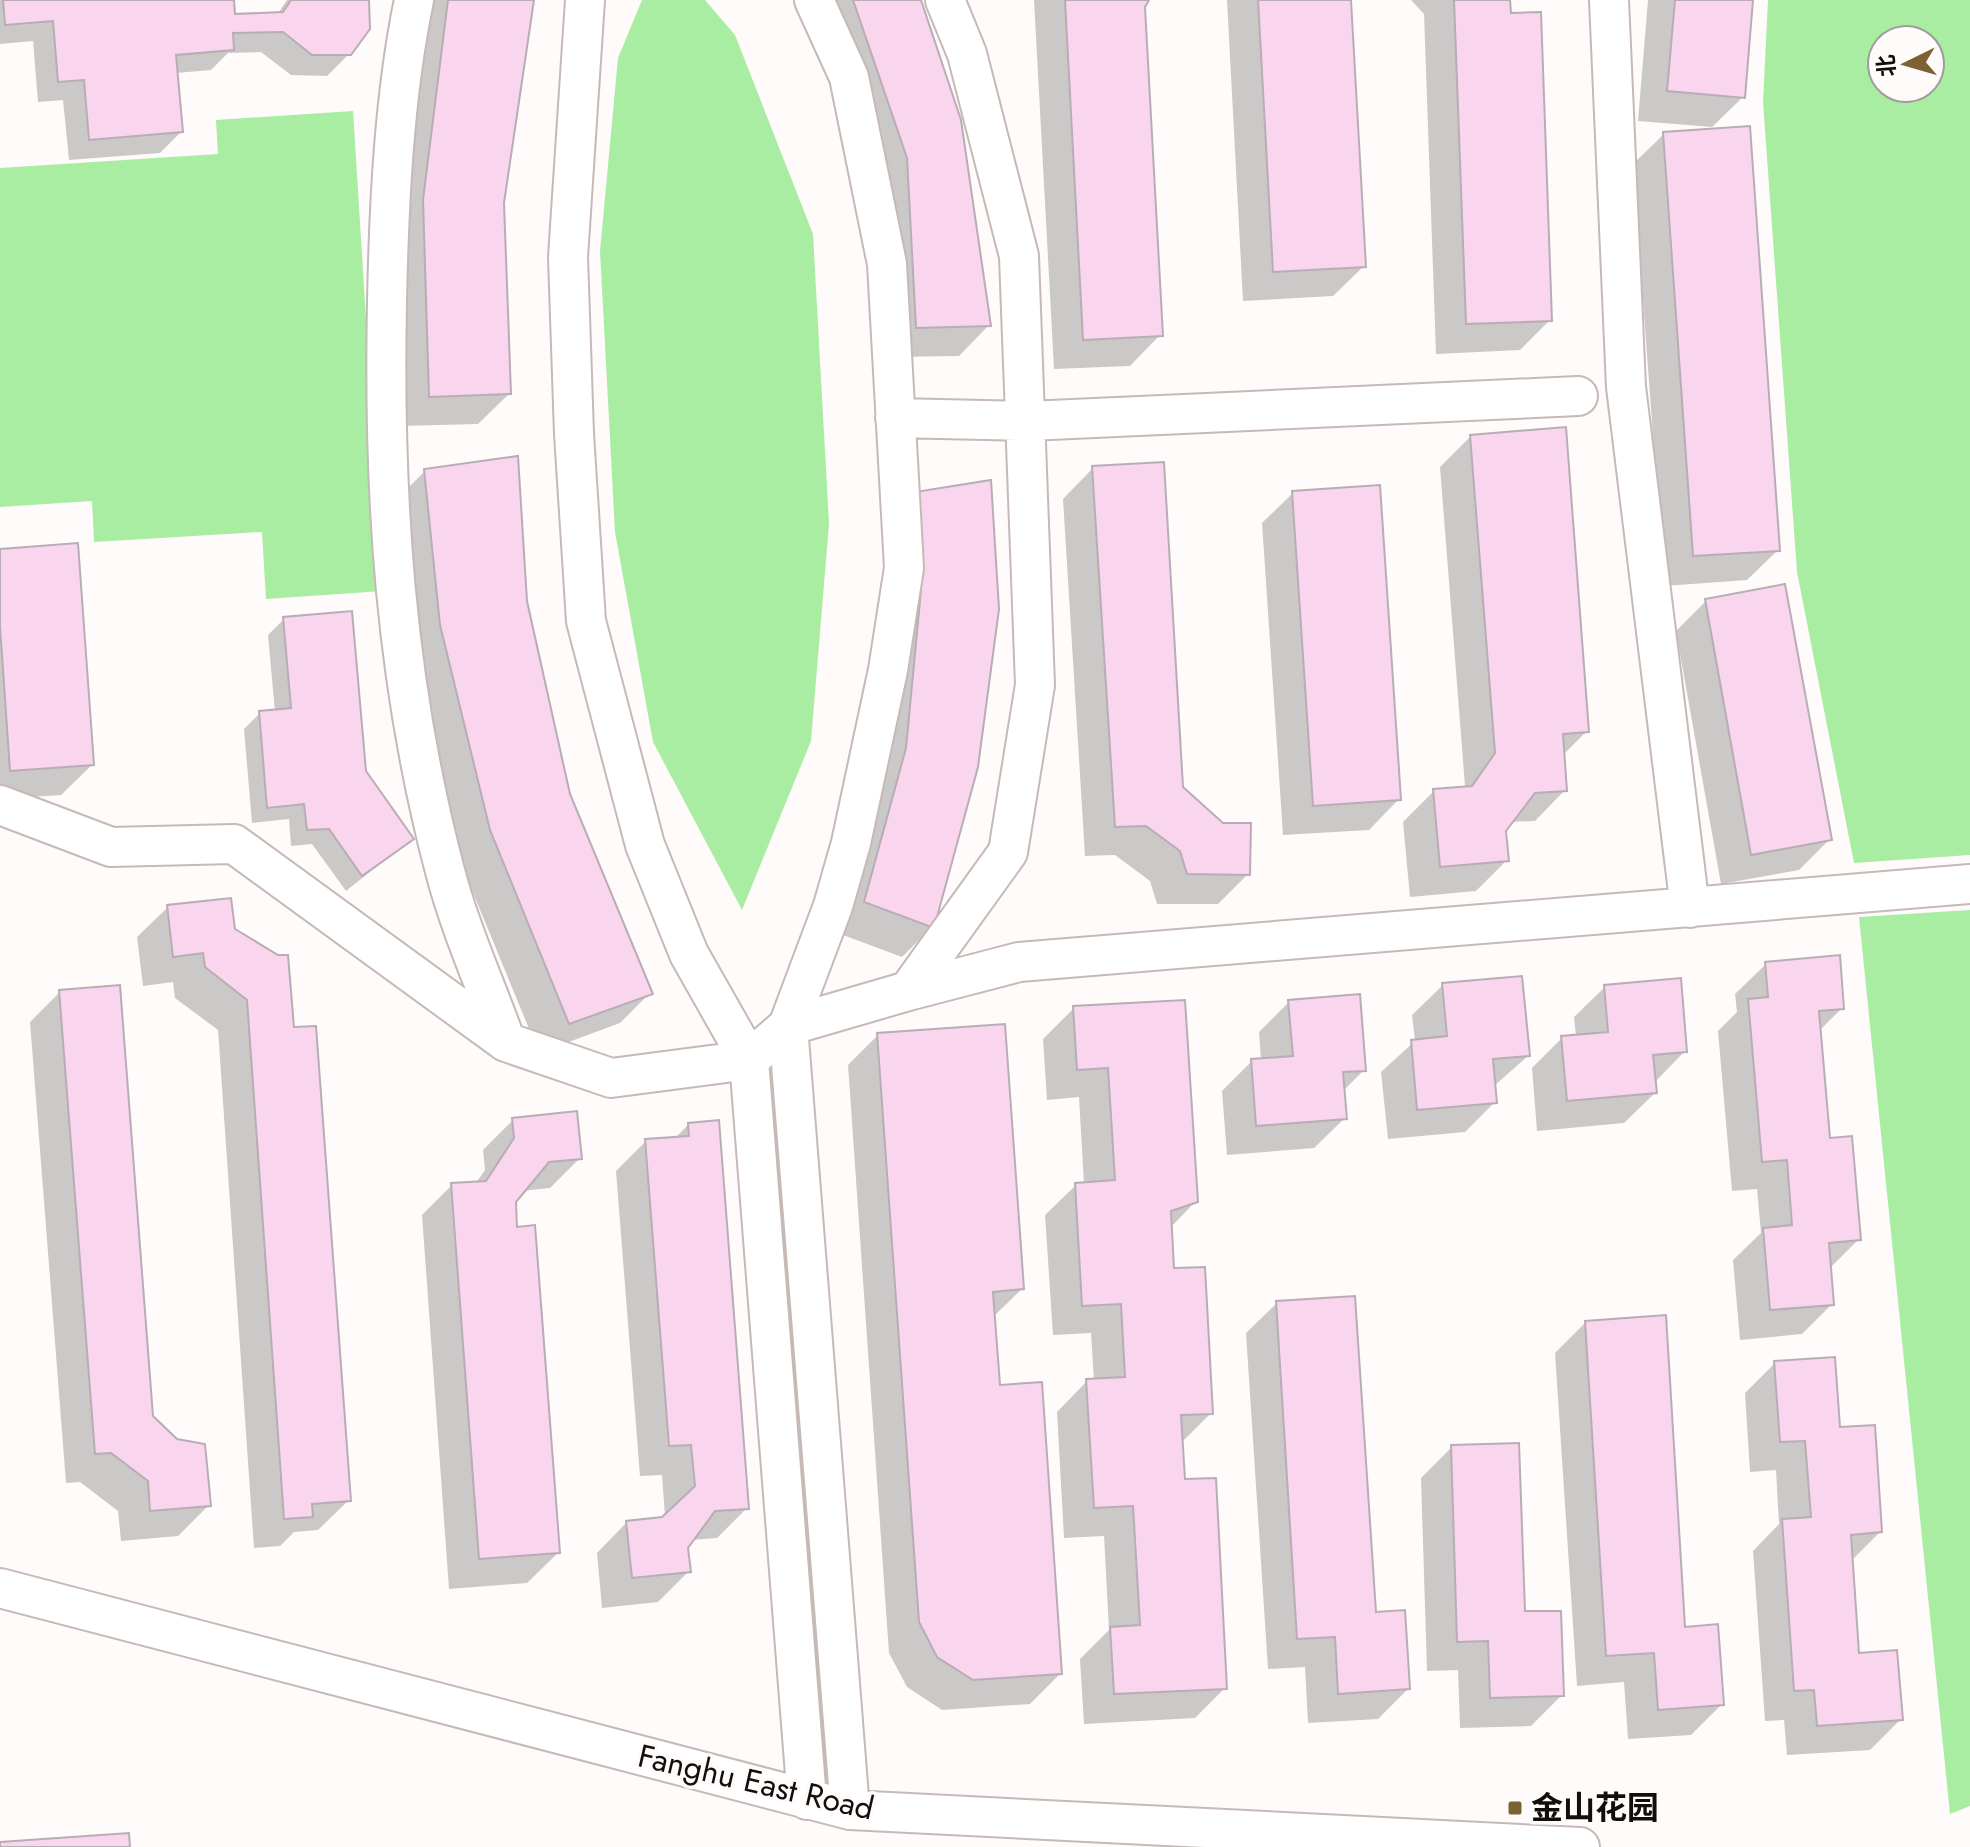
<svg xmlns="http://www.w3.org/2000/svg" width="1970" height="1847" font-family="Jost,'Noto Sans SC',sans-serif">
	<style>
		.green { fill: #a9eda3; fill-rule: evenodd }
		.shadow { fill: #0003 }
		.building { fill: #f9d5ee; stroke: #b8adb4; stroke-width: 2 }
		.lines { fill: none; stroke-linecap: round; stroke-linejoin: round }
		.minor-casing { stroke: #c5bab5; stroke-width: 42 }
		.minor { stroke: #fff; stroke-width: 38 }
		.poi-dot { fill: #7c6133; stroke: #fefbfa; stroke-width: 3 }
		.labels { text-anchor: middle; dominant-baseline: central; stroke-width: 7; stroke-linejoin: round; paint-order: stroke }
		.street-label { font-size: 32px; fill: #120e0c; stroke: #fefbfa }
		.poi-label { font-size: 32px; font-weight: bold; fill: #120e0c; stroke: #fefbfa; text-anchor: start }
	</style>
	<rect width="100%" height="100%" fill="#fefbfa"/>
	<path class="green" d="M642,0H705L735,35L813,234L829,524L811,741L742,910L653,742L615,532L600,251L618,58Z
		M1768,0H1970V855L1854,863L1797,572L1763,102ZM1882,40H1930V88H1882Z
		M353,111L383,591L266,599L262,532L94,542L92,501L0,507V168L218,154L216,120Z
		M1970,910V1806L1950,1814L1859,917Z"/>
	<path class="shadow" d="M0,0H232L234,16L277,15L287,0H367L349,54L327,76L291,75L261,52L228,53L211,70L176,73L181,132L160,153L69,160L63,100L38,102L33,41L0,44Z
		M426,0H532L502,203L509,394L478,424L400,426L394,232Z
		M807,0H919L989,325L959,356L886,357L878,190Z
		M1034,0H1146L1143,7L1160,335L1130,366L1054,369Z
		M1227,0H1349L1364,266L1333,296L1243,301Z
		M1411,0H1508L1550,320L1520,350L1436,354L1424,14Z
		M1648,0H1751L1743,97L1712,127L1638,121Z
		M1664,134L1778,550L1747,580L1664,586L1633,164Z
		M1471,436L1587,731L1563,755L1565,790L1535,821L1510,822L1504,830L1507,860L1476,891L1410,897L1403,822L1434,791L1463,789L1465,786L1440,467Z
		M1093,468L1181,788L1248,874L1218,904H1157L1150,881L1115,855L1085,856L1063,499Z
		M425,471L525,601L568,795L650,993L620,1023L539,1053L460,861L410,656L395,501Z
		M989,482L932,927L902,957L835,932L891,621Z
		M1293,493L1399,799L1369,830L1283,835L1262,523Z
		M0,551L92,765L61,795L0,799Z
		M1706,601L1829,840L1799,870L1721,884L1676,631Z
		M284,619L364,772L411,839L346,891L312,844L291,846L289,819L252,823L244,729L260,713L275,712L268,635Z
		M168,907L292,1029L349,1500L318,1530L294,1532L280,1546L254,1548L218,1030L175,998L173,982L143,986L137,937Z
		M1766,964L1842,1008L1818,1032L1828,1140L1859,1239L1829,1269L1832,1304L1802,1334L1740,1340L1733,1260L1761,1233L1757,1189L1732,1191L1718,1031L1737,1012L1735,994Z
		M1443,985L1528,1056L1494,1086L1495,1102L1465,1132L1388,1139L1381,1072L1415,1041L1412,1015Z
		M1605,987L1685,1051L1654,1083L1655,1093L1624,1123L1537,1131L1532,1068L1562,1038L1576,1036L1574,1017Z
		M60,992L151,1417L209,1505L178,1536L121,1541L118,1511L80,1482L66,1483L30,1022Z
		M1289,1002L1364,1070L1343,1091L1345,1118L1314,1148L1227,1155L1222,1091L1252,1061L1261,1060L1259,1032Z
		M1074,1008L1196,1201L1170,1228L1172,1270L1211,1413L1181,1443L1183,1481L1225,1688L1195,1718L1084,1724L1080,1659L1109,1630L1104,1536L1064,1538L1057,1412L1087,1381H1094L1091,1333L1053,1335L1045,1215L1076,1185L1084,1184L1079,1097L1047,1100L1043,1039Z
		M878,1035L1022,1289L993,1317L998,1387L1060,1674L1030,1704L942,1710L907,1687L889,1653L848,1065Z
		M513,1120L580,1158L550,1188L522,1191L514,1201L558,1553L527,1583L449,1589L422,1215L452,1185L476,1183L485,1170L483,1150Z
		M689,1124L747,1508L717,1538L691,1540L686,1548L688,1572L658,1602L602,1608L597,1553L627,1522L665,1516L662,1475L640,1476L616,1171L646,1141L674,1139Z
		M1277,1303L1374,1614L1408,1689L1378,1719L1308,1723L1305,1667L1268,1669L1246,1333Z
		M1586,1322L1683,1629L1721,1705L1691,1735L1628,1739L1624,1682L1577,1686L1555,1353Z
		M1775,1363L1880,1532L1851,1561L1857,1655L1901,1719L1870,1750L1787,1755L1784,1720L1765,1721L1753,1551L1779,1524L1776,1470L1750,1472L1745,1393Z
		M1452,1447L1562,1695L1531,1726L1460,1728L1458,1670L1427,1671L1421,1478Z"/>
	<path class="building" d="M3,0H234L235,14L283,12L291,0H369L370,29L351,55H312L283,32L233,33L234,50L176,55L183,132L89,140L84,80L58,82L53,21L5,25Z
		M448,0H534L504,203L511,394L429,397L423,200Z
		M853,0H921L961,120L991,326L916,328L907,158Z
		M1065,0H1149L1145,7L1163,336L1083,340Z
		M1258,0H1351L1366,267L1273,272Z
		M1454,0H1510L1511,13L1541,12L1552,321L1466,324Z
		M1675,0H1753L1745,98L1667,91Z
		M1750,126L1780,551L1693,556L1663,132Z
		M1566,427L1589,732L1563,734L1567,791L1535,793L1506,831L1509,861L1440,867L1433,789L1472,786L1495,753L1470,435Z
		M518,456L527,601L570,794L653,994L569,1024L490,830L440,625L424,469Z
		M1164,462L1183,787L1223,823H1251L1250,875L1187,874L1180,851L1146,826L1115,827L1092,466Z
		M991,480L999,609L978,767L934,928L864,902L906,748L921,590L915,492Z
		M1380,485L1401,800L1313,806L1292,491Z
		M78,543L94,765L10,771L0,626V549Z
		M1785,584L1832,840L1751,855L1705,599Z
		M352,611L366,771L414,839L362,876L329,829L307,830L304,804L267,808L259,711L291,708L283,617Z
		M231,898L235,929L278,955H288L294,1027L316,1026L351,1501L312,1504L313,1517L284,1519L247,1000L205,967L203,953L173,957L167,905Z
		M1840,955L1844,1009L1819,1011L1830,1138L1852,1136L1861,1240L1829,1243L1834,1305L1770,1310L1763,1228L1792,1225L1787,1160L1762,1162L1748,999L1768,997L1765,962Z
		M1522,976L1530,1056L1493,1059L1497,1103L1417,1110L1411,1040L1447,1036L1442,983Z
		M1681,978L1687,1052L1653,1055L1657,1093L1567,1101L1561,1036L1608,1032L1604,985Z
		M120,985L153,1416L177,1439L205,1444L211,1506L150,1511L148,1481L111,1453L95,1454L59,990Z
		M1360,994L1366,1071L1343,1072L1347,1119L1256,1126L1251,1059L1293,1056L1288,1000Z
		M1185,1000L1198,1202L1171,1211L1174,1268L1205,1267L1213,1414L1181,1415L1185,1479L1216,1478L1227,1689L1114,1694L1110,1627L1140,1625L1133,1506L1094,1508L1086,1379L1125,1377L1121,1304L1082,1306L1075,1183L1115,1180L1108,1068L1077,1070L1073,1006Z
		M1005,1024L1024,1289L993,1292L1000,1385L1042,1382L1062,1674L973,1680L937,1657L919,1622L877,1033Z
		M577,1111L582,1159L549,1162L516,1202L517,1227L535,1225L560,1553L479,1559L451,1183L486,1181L514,1138L512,1118Z
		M719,1120L749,1509L715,1511L688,1548L691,1572L632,1578L626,1521L662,1517L695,1486L691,1445L669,1446L645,1139L689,1136L688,1123Z
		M1355,1296L1376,1612L1405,1610L1410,1689L1338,1694L1335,1637L1297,1639L1276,1301Z
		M1666,1315L1685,1627L1718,1624L1724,1705L1658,1710L1654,1653L1606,1656L1585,1321Z
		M1835,1357L1840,1427L1875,1425L1882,1532L1851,1535L1859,1653L1897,1650L1903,1720L1817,1726L1814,1690L1794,1691L1782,1519L1811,1517L1805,1441L1780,1442L1774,1361Z
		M1519,1443L1525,1611H1561L1564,1696L1490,1698L1488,1641L1457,1642L1451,1445Z
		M129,1833L130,1847H0V1842Z"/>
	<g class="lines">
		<g class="minor-casing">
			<path id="minor" d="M414,0C394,96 389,204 387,301C383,496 395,682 445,871C460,929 486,986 506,1042L611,1078L749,1060L689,954L645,845L586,621L574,434L568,257L585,0
				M1609,0L1626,387L1690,908
				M895,418L1028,421L1578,396
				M0,805L111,847L234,844L506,1042
				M908,991L1019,962L1970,884
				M0,1588L850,1810L1580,1847
				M807,1800L749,1060L788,1026L833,906L851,843L888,670L904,568L887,264L849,77L814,0
				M850,1810L788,1026L908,991L1008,852L1035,685L1019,256L967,54L945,0"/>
		</g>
		<use href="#minor" class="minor"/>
	</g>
	<rect class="poi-dot" x="1507" y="1800" width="16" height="16" rx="4"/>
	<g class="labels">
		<g class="street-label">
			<text transform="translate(756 1782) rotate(13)">Fanghu East Road</text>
		</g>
		<g class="poi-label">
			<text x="1531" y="1808">金山花园</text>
		</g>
	</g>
	<g transform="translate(1906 64) rotate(265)"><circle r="38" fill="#fefbfa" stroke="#a09c9b" stroke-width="2"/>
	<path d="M0-6L14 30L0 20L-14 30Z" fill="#7c6133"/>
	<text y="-12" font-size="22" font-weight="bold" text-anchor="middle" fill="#120e0c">北</text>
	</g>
</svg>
